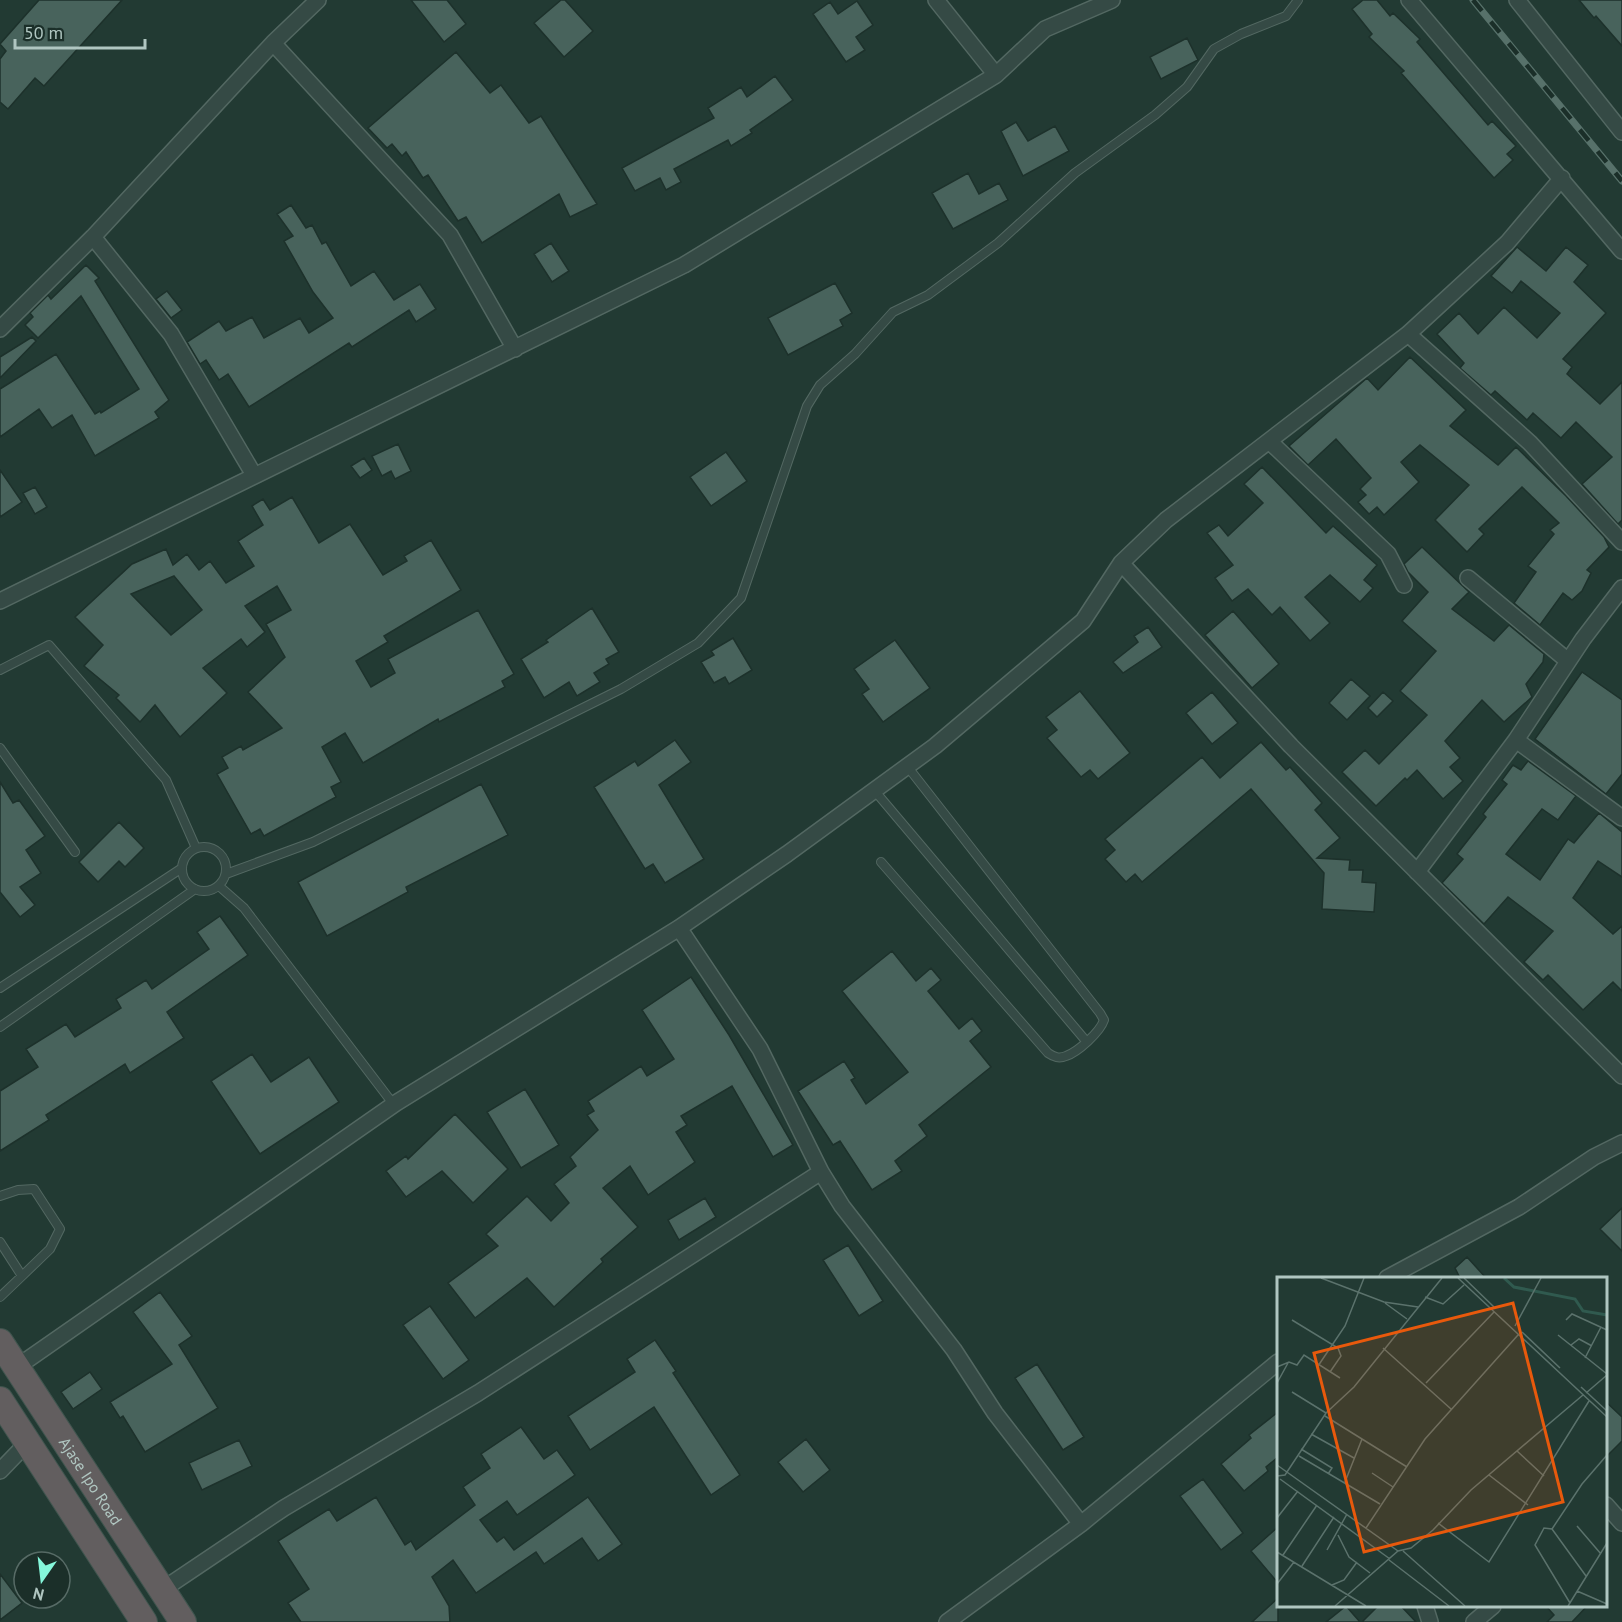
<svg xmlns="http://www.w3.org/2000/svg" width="1622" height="1622" font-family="'PT Sans',sans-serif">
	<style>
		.building { fill: #48635c; stroke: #1d312b; stroke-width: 1.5; fill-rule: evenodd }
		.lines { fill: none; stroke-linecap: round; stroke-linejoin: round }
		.service-casing { stroke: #536862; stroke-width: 10 }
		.minor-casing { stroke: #536862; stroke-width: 18 }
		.trunk-casing { stroke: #40554f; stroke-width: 28 }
		.service { stroke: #354a45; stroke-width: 8 }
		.minor { stroke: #354a45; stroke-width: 15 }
		.trunk { stroke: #625e5f; stroke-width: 26 }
		.rail-casing { stroke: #57716a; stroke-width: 7 }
		.rail { stroke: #1b2f29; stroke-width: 4.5; stroke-dasharray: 14; stroke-linecap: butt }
		.labels { text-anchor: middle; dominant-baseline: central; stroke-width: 5; stroke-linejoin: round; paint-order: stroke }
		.street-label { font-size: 16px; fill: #b0c6c1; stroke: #1b2f29 }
		.inset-river { fill: none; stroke: #305a4f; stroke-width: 3 }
		.inset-road { fill: none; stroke: #5b726c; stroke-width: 1.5 }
		.view { fill: #e8590c; fill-opacity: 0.15; stroke: #e8590c; stroke-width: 3 }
		.inset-edge { fill: none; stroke: #b0c6c1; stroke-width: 3 }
	</style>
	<rect width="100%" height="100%" fill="#223a33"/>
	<path class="building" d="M39,0H122L44,86L35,78L8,109L0,102V59L6,51L0,44Z
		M411,0H447L466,24L444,42Z
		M561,0H565L593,31L564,57L534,23Z
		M1363,0H1377L1390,16L1393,13L1420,39L1417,42L1488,125L1492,121L1516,146L1507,154L1513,160L1494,178L1401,73L1404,71L1369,37L1372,34L1352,9Z
		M1579,0H1622V46L1596,16L1594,18Z
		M857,1L873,25L856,37L865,50L846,62L813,14L830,2L838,14Z
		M1187,38L1198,60L1161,79L1150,57Z
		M456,52L490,93L501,85L529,123L541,116L597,204L570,217L559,194L482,243L466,217L458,221L428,175L423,178L406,152L402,156L392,144L387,148L368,128Z
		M775,76L793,100L750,130L752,133L731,146L728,140L674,169L681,182L666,190L660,178L635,191L622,168L714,118L708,108L741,87L747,97Z
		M1016,122L1028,141L1055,126L1069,151L1023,176L1001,131Z
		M968,173L979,194L999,183L1008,200L953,229L932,193Z
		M291,205L306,228L312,225L322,244L326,242L351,286L374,271L394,300L420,284L436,309L416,322L409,310L352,347L349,343L249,407L228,374L219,380L206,360L200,364L187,342L219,321L226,331L252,317L264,338L300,318L309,333L333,318L313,292L284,241L293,236L277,214Z
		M551,243L569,271L552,282L534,254Z
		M1517,247L1546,271L1566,247L1588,265L1574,282L1606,313L1563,359L1572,367L1567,374L1600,404L1622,382V520L1618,524L1582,484L1612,457L1576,422L1561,438L1533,413L1527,420L1495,391L1491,395L1460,368L1464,363L1437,334L1459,313L1478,334L1504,307L1537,338L1560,313L1521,281L1512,293L1491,276Z
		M86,265L99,278L95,281L169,400L155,412L159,418L95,456L72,415L52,428L39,409L0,437V389L56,354L95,414L100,411L101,413L139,389L81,296L38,338L25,325L33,317L30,313L48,295L51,299Z
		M835,283L852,313L840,320L843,326L788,355L768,318Z
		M167,291L182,310L171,318L156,299Z
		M32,337L36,341L0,378V357Z
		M1410,357L1466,410L1450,426L1498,465L1516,447L1566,496L1604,537L1609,547L1587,570L1591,573L1582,591L1572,600L1563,593L1540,625L1514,603L1536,572L1528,566L1554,534L1550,530L1559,523L1522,487L1479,529L1484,534L1467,552L1435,520L1469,485L1420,445L1401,462L1419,482L1384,515L1377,507L1369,514L1358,502L1366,495L1360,489L1371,478L1336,439L1308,465L1289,446L1367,378L1378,390Z
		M398,444L411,471L395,479L391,471L382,476L372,456Z
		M726,452L747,481L711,506L690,477Z
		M364,458L372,470L360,478L351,466Z
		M1262,467L1326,533L1333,526L1377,565L1364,580L1373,588L1360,602L1330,575L1305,597L1330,623L1310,641L1280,607L1272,615L1248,589L1232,601L1215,578L1233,565L1207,533L1219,525L1228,536L1263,503L1244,484Z
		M0,470L22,502L0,517Z
		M35,487L47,507L35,514L23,493Z
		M292,497L319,543L350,524L383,575L407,561L404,556L431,540L461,590L384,636L388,642L356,661L371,687L395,673L388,659L478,610L514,674L502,681L505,687L439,722L438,719L363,763L345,733L322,747L341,782L331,787L336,797L264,836L260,829L251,834L217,774L228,768L222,757L241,746L243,750L282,728L248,692L285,657L266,624L291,610L277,586L245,606L265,632L247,647L241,639L203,668L227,693L180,737L155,705L140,722L116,698L119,695L84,666L103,645L75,617L132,564L166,549L173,565L187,554L199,570L210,561L226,583L254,566L238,541L263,525L252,506L263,499L270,510ZM174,576L202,610L171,635L131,594Z
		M1422,547L1469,592L1452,609L1494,641L1509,625L1544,654L1543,662L1526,684L1532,697L1504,722L1482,700L1445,741L1460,758L1450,767L1463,781L1443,799L1417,770L1407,780L1405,778L1376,806L1342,772L1365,750L1379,764L1427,715L1400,691L1436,651L1402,621L1428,592L1408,572L1404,564Z
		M592,608L619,652L606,659L609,664L594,673L600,682L577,696L569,682L544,698L521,659L548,642L546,640Z
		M1233,611L1279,664L1252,688L1205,635Z
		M1148,627L1162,647L1123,673L1113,662L1138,642L1134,636Z
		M733,638L752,670L729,684L725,677L714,683L701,662L714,655L711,651Z
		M895,640L930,688L883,722L862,694L869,689L854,669Z
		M1582,672L1622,700V774L1606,794L1535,739Z
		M1351,679L1370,696L1347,720L1329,703Z
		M1080,691L1130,753L1098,779L1090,770L1081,777L1047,738L1057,730L1046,717Z
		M1212,692L1238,723L1212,744L1186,713Z
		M1383,692L1393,701L1377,717L1368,708Z
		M675,740L691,762L659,785L704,859L665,883L653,864L645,869L594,787L635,761L638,766Z
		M1261,742L1286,770L1290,767L1322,803L1315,810L1340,838L1317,858L1350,860L1349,870H1363L1362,882L1376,883L1374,912L1322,909L1324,873L1251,789L1142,882L1135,874L1126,882L1105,859L1115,850L1105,839L1202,757L1220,778Z
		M1528,761L1576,796L1558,820L1542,809L1506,854L1540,880L1568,839L1574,843L1599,813L1622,832V877L1598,861L1573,898L1613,934L1622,926V991L1613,982L1583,1010L1548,975L1543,980L1524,962L1553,931L1508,897L1484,924L1442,883L1463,859L1457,854L1486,817L1483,814L1507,784L1502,780L1513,765L1521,770Z
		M0,782L13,803L19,800L45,836L26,850L41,873L20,887L35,905L20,917L0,892Z
		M481,784L508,835L406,887L408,892L327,936L298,882Z
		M119,822L144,848L125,867L119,861L98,882L79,862Z
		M220,916L248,955L167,1012L184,1038L130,1073L125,1064L46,1115L49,1120L0,1151V1091L38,1067L26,1049L66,1024L75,1037L121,1008L116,999L146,980L152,989L209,949L197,932Z
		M892,951L916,981L931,968L941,980L928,991L959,1029L972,1018L982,1031L970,1041L991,1067L919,1125L927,1136L895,1161L902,1171L872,1190L840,1141L833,1145L798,1091L844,1061L855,1078L851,1080L866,1104L908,1072L842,991Z
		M691,977L729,1035L793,1145L773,1157L732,1086L681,1116L687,1125L676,1132L695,1162L648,1195L630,1166L603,1188L638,1227L601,1259L603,1262L554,1307L527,1278L475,1318L448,1283L498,1246L486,1234L527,1196L551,1221L569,1203L554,1184L576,1166L570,1157L598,1130L587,1115L594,1111L588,1101L641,1066L647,1076L674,1059L642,1010Z
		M252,1054L271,1082L309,1057L339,1102L260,1154L211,1081Z
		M525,1089L559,1145L521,1168L487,1112Z
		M455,1114L508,1169L473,1203L442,1171L406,1197L386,1171L406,1156L408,1159Z
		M705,1198L716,1217L679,1240L668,1220Z
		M1622,1208V1251L1600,1229Z
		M848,1245L883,1301L859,1316L823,1260Z
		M1467,1257L1486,1278H1460L1455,1268Z
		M160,1292L192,1336L179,1345L218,1408L145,1452L123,1416L120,1418L110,1402L172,1364L133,1312Z
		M430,1306L469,1360L443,1379L403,1325Z
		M655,1340L676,1371L673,1373L740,1475L711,1495L654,1407L590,1450L568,1416L635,1372L627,1359Z
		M1037,1364L1084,1437L1063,1450L1015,1378Z
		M90,1372L102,1389L73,1409L61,1392Z
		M1605,1401L1622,1417V1441L1605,1458Z
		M1278,1412V1457L1266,1467L1268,1471L1244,1491L1221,1464L1251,1438L1249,1435Z
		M521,1427L544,1459L557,1450L575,1475L517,1515L507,1501L480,1520L497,1542L504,1537L514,1550L588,1497L622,1544L598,1561L582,1538L544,1564L536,1552L476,1593L453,1560L432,1577L449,1606L450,1622H301L288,1603L309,1589L278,1541L329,1509L337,1521L376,1497L405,1545L411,1541L416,1550L475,1505L463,1487L490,1468L481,1454Z
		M806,1439L830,1470L803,1492L778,1462Z
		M239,1440L252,1466L202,1490L189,1463Z
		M1203,1479L1243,1533L1221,1550L1180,1496Z
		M1278,1527V1583L1251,1551Z
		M0,1574L22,1603L0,1620Z
		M1278,1598V1622H1252Z
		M1379,1605H1400L1416,1622H1362Z
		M1545,1605H1588L1572,1622H1547L1554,1615Z
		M1346,1606L1360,1622H1326Z"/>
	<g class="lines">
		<g class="service-casing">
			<path id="service" d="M0,670L49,645L166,780L196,848
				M0,748L75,852
				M874,790L1086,1041
				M182 869a22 22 0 1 1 44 0a22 22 0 1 1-44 0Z
				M881,862L1048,1053C1054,1057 1059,1059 1066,1056C1078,1052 1100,1032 1104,1020L1100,1013L907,766
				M226,874L313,842L621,689L698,643L741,598L807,406L820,385L855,354L893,312L928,295L998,243L1075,173L1155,115L1187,87L1214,49L1241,34L1286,16L1298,0
				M219,886L244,908L394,1105
				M0,988L182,868
				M0,1027L195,889
				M0,1196L18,1190L34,1189L60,1229L50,1249L22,1276
				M0,1242L22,1276L0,1297"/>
		</g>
		<g class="minor-casing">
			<path id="minor" d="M936,0L996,75
				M1409,0L1622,251
				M1517,0L1622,132
				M273,43L450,235L515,349
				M93,237L171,334L254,475
				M0,329L93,237L273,43L318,0
				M1408,334L1530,443L1622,542
				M1269,441L1388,554L1404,585
				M1121,563L1291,746L1622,1076
				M1468,578L1568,661
				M0,601L684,265L996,75L1045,29L1112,0
				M1516,740L1622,818
				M1417,872L1516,740L1583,639L1622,588
				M679,928L760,1049L821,1172L842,1206L954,1350L995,1413L1081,1524
				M1387,1278L1519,1207L1594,1157L1622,1143
				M17,1367L396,1103L679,928L787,854L935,746L1083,621L1121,563L1166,520L1408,334L1507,243L1562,178
				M0,1471L28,1442
				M1606,1505L1622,1523
				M162,1590L284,1508L478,1393L821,1172
				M1425,1606L1430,1622
				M947,1622L1081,1524L1278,1362
				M1474,1622L1493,1606"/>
		</g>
		<g class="trunk-casing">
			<g id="trunk">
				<path id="s1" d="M0,1342L183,1622"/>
				<path d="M0,1400L144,1622"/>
			</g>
		</g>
		<use href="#service" class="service"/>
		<use href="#minor" class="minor"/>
		<use href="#trunk" class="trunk"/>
		<g class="rail-casing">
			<path id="rail" d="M1473,0L1622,181"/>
		</g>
		<use href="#rail" class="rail"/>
	</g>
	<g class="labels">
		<g class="street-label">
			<text stroke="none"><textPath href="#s1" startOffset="166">Ajase Ipo Road</textPath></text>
		</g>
	</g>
	<g transform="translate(1277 1277)">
		<rect width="330" height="330" fill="#223a33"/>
		<path class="inset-river" d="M227,1L237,10L298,22L306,34L330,38"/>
		<path class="inset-road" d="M44,1L107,25L141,30M181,1L330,140M187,1L217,30M148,20L166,27L187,8M108,26L130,42M15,43L61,71L64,79L53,95M289,43L295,37L330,53M238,49L264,1M245,55L283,91M281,58L330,97M294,68L302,62L315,69M106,71L174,132M308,81L324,50M41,89L68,49L87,1M0,90L12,85L20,88L27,78L63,101M0,106L11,86M149,106L217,35M304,110L330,134M15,115L49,136M309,116L330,98M48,139L130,190M34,157L77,181M24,172L55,191L51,197M240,174L267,199M22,179L103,227M0,188L121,274M95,196L116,210M212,198L251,228M0,199L8,198L49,136L77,110L165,1M3,202L113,282M68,205L85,162M0,241L21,214M161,246L212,285L312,124M300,249L324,277M89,251L148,162L241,58M275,252L305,207L330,178M61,258L72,280L93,296M50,273L70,237M126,274L188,329M0,275L89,329M6,278L40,228M112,283L172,329M25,289L57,240M0,307L17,285M55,308L67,303L80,285M300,314L330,327M293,326L258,268L267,251L275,252L309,299M58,329L121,274L134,271L156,253L194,213L306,118M291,329L330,266"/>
		<path class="view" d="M236,26L286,225L87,275L37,76Z"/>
		<rect width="330" height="330" class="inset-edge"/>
	</g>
	<g transform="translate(42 1580) rotate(194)"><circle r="28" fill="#1b2f29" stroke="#576b66" stroke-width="1.5"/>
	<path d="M0-4.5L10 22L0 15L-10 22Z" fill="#85f7db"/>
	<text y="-9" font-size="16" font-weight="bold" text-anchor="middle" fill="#b0c6c1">N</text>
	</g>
	<path d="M15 39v9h130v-9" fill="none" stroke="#b0c6c1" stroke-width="3"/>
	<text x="24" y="39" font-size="18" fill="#b0c6c1" stroke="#1b2f29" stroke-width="4.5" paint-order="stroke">50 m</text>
</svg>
